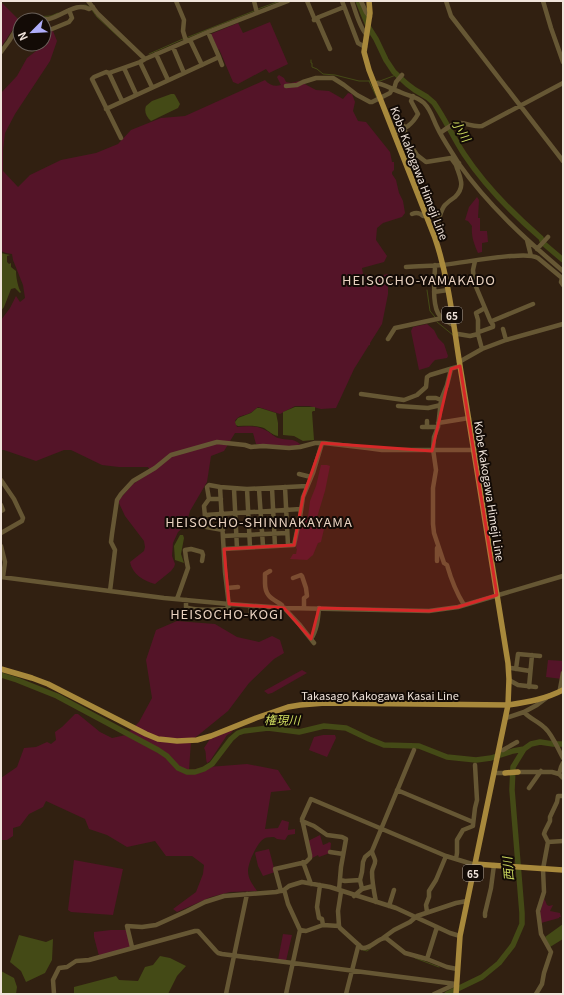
<svg xmlns="http://www.w3.org/2000/svg" width="564" height="995" font-family="Georgia,'Noto Sans JP',serif">
	<style>
		.green { fill: #541428 }
		.water { fill: #444a16 }
		.lines { fill: none; stroke-linecap: round; stroke-linejoin: round }
		.stream { stroke: #444a16; stroke-width: 1 }
		.river { stroke: #444a16; stroke-width: 5.5 }
		.minor { stroke: #665734; stroke-width: 4.5 }
		.major { stroke: #a8893c; stroke-width: 5.5 }
		.marked { fill: #d62828; fill-opacity: 0.2; stroke: #d62828; stroke-width: 3; stroke-linejoin: round }
		.labels { text-anchor: middle; dominant-baseline: central; stroke-width: 4; stroke-linejoin: round; paint-order: stroke }
		.shield { fill: #130b06; stroke: #aea39b; stroke-width: 1 }
		.shield-label { font-size: 10px; font-weight: bold; fill: #f0e4db }
		.street-label { font-size: 11px; fill: #f0e4db; stroke: #130b06 }
		.water-label { font-size: 12px; font-style: italic; fill: #cfdd5f; stroke: #130b06 }
		.quarter-label { font-size: 13px; letter-spacing: 1px; fill: #e8d1bf; stroke: #130b06 }
	</style>
	<rect width="100%" height="100%" fill="#312011"/>
	<path class="green" d="M1,2L19,20L1,47Z
		M270,22L288,64L269,73L266,69L238,84L233,82L219,49L218,50L211,34L238,23L243,33Z
		M53,31L57,41L50,61L15,114L5,133L3,150V171L18,187L30,175L61,160L96,153L118,144L131,130L161,118L185,116L265,80C269,85 275,87 281,85L277,77L279,75L284,78L286,82L291,83L299,81L316,90L329,91L343,99L348,93L352,94L355,102L353,111L358,121L366,122L390,152L392,162H394V170L392,172V174L396,180L399,193L403,201L405,213L402,217L383,223L377,228L376,240L387,256L384,262L362,268L363,274L373,277L388,274V294L382,324L370,343V345H369L354,369L336,408L321,409L309,406H295L280,414L258,407C255,409 253,412 250,413C244,416 238,415 235,421L237,427C248,426 257,425 267,431C271,433 274,437 278,438C287,441 293,437 301,445L295,447L256,444L253,433H235L224,451L211,456L207,482L190,511L186,525L178,532L173,543L172,556L175,564L174,567L171,571L155,584C144,581 132,574 130,562L144,551L145,547L144,541L125,516L118,501L133,484L151,472L148,467H119L102,465L71,450H64L36,461L4,450H1V320L10,308L16,296L20,302L25,298L23,285L13,260L12,254L6,253L1,251V93L17,76L27,58L40,48L41,44H44V33Z
		M477,197L479,200L478,218H480V231H487L488,242L482,243V252L478,253C474,244 471,236 472,226L468,221L465,220L469,207Z
		M427,324L434,330L438,338L444,344L448,356L447,358L435,360L433,362L429,367L419,370L411,331L413,327Z
		M321,465H327L330,466L325,491L315,524L319,528L324,529L321,542L318,543L313,555L307,560L290,559L293,554H296L297,549L296,548L297,541H296L303,517H308L310,501L316,486Z
		M177,621L215,624L237,637L259,642L272,636L280,640L284,653L274,659L249,683L228,711L191,741L189,770L208,767L247,764L278,770L291,790L271,792L265,829L278,828L282,820L289,822L288,829V830L295,829V834L288,835L285,840L277,839L274,837C272,837 267,837 265,838C257,842 248,863 248,871C248,879 253,885 257,891L230,892L211,897L177,912L173,909L196,892L203,874L204,865L192,856H166L155,841L127,847L107,835L89,829L85,819L46,801L43,807L29,814L20,826L13,828V836L7,840H1V778L17,767L24,748L36,747L47,742L51,744L56,740L55,732L62,727L75,714H78L100,732L112,738L126,735L139,722L152,698L146,660L156,630Z
		M548,660L563,661V670L562,679L546,677Z
		M302,670L307,673L272,693L268,694L264,691Z
		M234,729L231,733L227,735L210,761L207,763C205,757 207,753 204,748L210,739Z
		M323,735H335L336,738L327,757L309,750L314,737Z
		M320,835L323,845L328,843L329,842L331,843L330,853L319,857L318,855L312,858L308,841Z
		M269,849L275,872L263,876L258,866L255,853L256,852Z
		M74,860L123,869L113,915L71,912L68,910Z
		M544,898L547,905L549,906L553,905L550,911L560,913L561,917H559V918L541,923L540,913Z
		M111,930H126L131,947L99,956L94,937V932Z
		M283,934L292,935L286,961L278,960Z"/>
	<path class="water" d="M171,94H174L175,95L180,104L178,108L151,121C146,117 144,111 146,106L152,101Z
		M1,253L5,254L10,255L7,256V262L9,264L11,263V267L16,271C16,277 18,288 21,292L20,293L15,288L11,289L4,307L1,311Z
		M295,407H315V411H313L312,412L314,440L303,441L294,436L283,435V412Z
		M257,408H260L276,413L278,423V436C272,435 269,431 264,428C256,425 247,426 238,426L236,425L235,422L238,418L251,413Z
		M180,535H183L184,538L181,554L184,563L175,560L174,546Z
		M563,924V939L550,947L545,937Z
		M19,935L46,942L53,939L52,960L45,973L26,982L21,971L10,962Z
		M160,956L170,958L186,966L177,976L168,994H74V987L116,976L119,980L138,981L145,967L153,965Z
		M1,971L14,978L17,987L16,994H1Z"/>
	<g class="lines">
		<path class="stream" d="M76,6L85,5L90,7
			M258,9L280,1
			M92,10L97,17L123,41
			M33,17L51,16L58,13
			M186,38L254,11
			M149,54L183,39
			M311,60V63H312V67L317,69L323,74L335,75L359,81H370
			M369,81L377,98
			M376,81H380L396,75
			M427,290L430,311L435,317
			M437,322L453,335
			M363,950L367,951L371,948
			M415,958L439,967"/>
		<path class="river" d="M358,1L369,28L376,39L386,60L394,72L407,84L415,90L427,97L434,103C445,119 453,137 464,154C485,186 512,213 541,238L543,243L563,260
			M1,675L17,680L57,696L158,750L167,756L178,768L187,772H195L204,769L212,764L231,739L238,733L244,731L268,728L299,732L324,726L346,728L369,739L384,745L419,746L447,757L476,760L491,758L513,751L524,749
			M447,994L482,977L499,963L513,945L522,924V913L512,790L513,767L524,749L531,744L540,742L553,744H563"/>
		<path class="minor" d="M88,1L98,14L145,59
			M176,1L184,20L183,31L186,41
			M254,1L257,13
			M307,1L315,20
			M342,1L358,43L365,47
			M352,1C355,10 360,29 367,35
			M361,1L366,12L370,17
			M446,1L451,16L563,161
			M543,1L551,28L563,62
			M317,19L330,49
			M24,20C32,19 41,20 49,19C63,16 75,2 89,9L93,7
			M314,20L319,17L344,7
			M52,29L69,22L72,18L69,10
			M190,40L202,65
			M173,47L184,73
			M1,52L9,41L20,23
			M156,54L168,80
			M219,57L222,65
			M140,62L152,87
			M124,68L136,94
			M109,73L122,101
			M374,83C383,83 391,89 400,92C408,96 417,96 424,103C431,110 433,119 437,127C443,140 452,152 459,164C488,205 525,239 563,271
			M286,86L297,85L303,82L316,78H333L344,85L357,95L370,102H372L390,93L392,89
			M394,89L396,82L402,75
			M106,109L219,57L208,32
			M404,126L407,140L417,155
			M394,133C405,129 412,125 418,114L411,101L413,96
			M440,133C446,129 454,122 461,123C469,124 473,127 482,126L563,83
			M121,138L92,79L94,77L106,72L109,73L140,62L145,59L208,32L288,1
			M405,161L417,155L426,162L451,158L456,165
			M412,214C417,212 420,213 423,216L426,215
			M435,238C437,228 439,212 445,205C448,202 452,199 455,197C466,186 460,178 456,165L459,163
			M527,240L531,256
			M537,249L548,237
			M475,261L473,270L474,282L490,320L493,325V327L479,332
			M435,265C435,278 431,306 440,316C443,320 449,322 453,325
			M406,267C419,266 431,266 443,265C466,262 488,258 511,256C520,256 530,254 538,258L562,278L561,282L563,285
			M434,292L448,290
			M492,321L533,304
			M503,329L506,340
			M455,335L458,334L470,336L478,334
			M388,339L395,328L437,319L441,318
			M482,349L478,334V320L476,313L485,308
			M459,362L482,349L506,340L563,324
			M451,369L447,385L441,400L438,427L434,437L433,449L436,470L433,488V524L434,533L444,563L447,565C451,579 456,592 464,605
			M361,394L404,400L417,395L426,387L427,377L430,375L460,366
			M428,398H436L441,400
			M398,406L428,408L441,405
			M427,421V426L428,427
			M438,423L469,418
			M422,427H438
			M299,474L311,477
			M1,480L14,499L23,518L22,521L1,533
			M220,487L209,485L207,487L209,499L204,506L206,527L223,530
			M285,487L288,545
			M272,488L275,546
			M234,489L237,548
			M247,489L250,547
			M259,489L263,546
			M209,499H221
			M1,505L3,510L1,511
			M205,515L301,509
			M223,536L287,533
			M1,546L5,562L3,577
			M224,549L294,545L300,517L303,497L313,473L322,443
			M437,561V548
			M270,571L265,574C265,577 265,580 265,583C265,597 273,599 282,605L283,608
			M1,577L164,598L229,604L286,608L429,611L458,607L563,576
			M293,578L301,575L302,576L306,588L307,596L304,598V608
			M227,588L238,587
			M110,591L115,550L111,542L112,534L117,500L121,494L133,481L155,468L171,455L217,442L245,445L251,447L263,446L289,448L300,447L315,443H324L367,448L382,450H474
			M177,599L188,568L186,558L185,550L191,549L202,552L203,555L202,561
			M186,600V607C194,612 215,609 226,609L229,606L225,572L220,487L247,489L307,486
			M286,608V610L299,624L314,643
			M250,615L251,606
			M311,639C317,630 318,619 319,608
			M511,668L530,671
			M516,669L518,654L540,656
			M509,680L518,685L536,687
			M529,687L532,655
			M560,691V689L563,673
			M524,712L537,705L549,696
			M506,718L524,712C530,719 538,721 545,728C552,734 558,749 563,758
			M499,750H503L517,742
			M518,772H552L559,774L563,778
			M494,773H505
			M559,774L561,767L563,763
			M529,788L541,771
			M397,790L473,822
			M302,821L314,826L327,835L342,837L346,839L341,867L339,890
			M548,842L563,841
			M330,852L343,854
			M456,859L457,853V840L463,830L473,826V825L475,808L477,800L475,765
			M303,862L311,884
			M340,880L345,881L360,880
			M320,885L317,907L319,918L322,919L323,925
			M362,889L360,880L362,872L363,862L365,857L371,852
			M284,890L285,893L288,904L300,930L306,931L323,925L339,926L340,928L362,948C372,949 377,938 386,938L405,953L427,959L447,967L457,969
			M281,891L275,869L306,862L310,858V855L302,819L311,799L446,856L472,864H475
			M354,896L362,889L373,886
			M376,902C374,892 372,882 372,872C372,868 376,864 375,860C374,856 372,854 372,851L414,750
			M389,906L394,890
			M427,912L426,905L429,897V891L436,880L446,856
			M485,916V913L491,888L494,865
			M339,926L338,911L341,892
			M383,938L394,930L410,922L417,916L456,903L467,901
			M132,947L127,926L142,927L156,925L187,911L205,902L224,896L276,892L284,890L289,886L302,882L330,887L396,908L450,933L460,936
			M427,959L437,927
			M54,994L53,980L59,968L67,967L76,961L89,960L195,931H198L216,951L218,953L222,954L456,984
			M226,994L247,894
			M286,994L300,930
			M346,994L358,947L359,945
			M434,994L456,984
			M536,994L542,984L544,973L551,952L541,934L538,911L544,892L543,869L548,842L544,834L545,831L550,821V817L557,802L558,796H563"/>
		<path class="major" d="M369,1L370,13L364,52L369,70L435,238C450,282 454,332 462,378C478,473 493,568 508,663L509,679L508,705L460,936L456,994
			M1,669L32,678L48,684L146,734L158,739L168,740L177,741L197,740L211,736L256,718L288,707L300,705L325,703L508,705C528,702 546,699 563,690
			M505,773L518,772
			M475,864L563,870"/>
	</g>
	<path class="marked" d="M460,366L497,595L458,607L429,611L319,608L311,639L284,608L229,604L224,549L294,545L303,497L322,443L432,451L451,369Z"/>
	<g class="labels">
		<g class="shield">
			<rect x="442" y="307" width="20" height="16" rx="3"/>
			<rect x="463" y="865" width="20" height="16" rx="3"/>
		</g>
		<g class="shield-label">
			<text x="452" y="315">65</text>
			<text x="473" y="873">65</text>
		</g>
		<g class="street-label">
			<text transform="translate(420 173) rotate(69)">Kobe Kakogawa Himeji Line</text>
			<text transform="translate(490 491) rotate(81)">Kobe Kakogawa Himeji Line</text>
			<text x="380" y="695">Takasago Kakogawa Kasai Line</text>
		</g>
		<g class="water-label">
			<text transform="translate(462 130) rotate(59)">小川</text>
			<text transform="translate(282 719) rotate(1)">権現川</text>
			<text transform="translate(507 869) rotate(-95)">西川</text>
		</g>
		<g class="quarter-label">
			<text x="419" y="279">HEISOCHO-YAMAKADO</text>
			<text x="259" y="521">HEISOCHO-SHINNAKAYAMA</text>
			<text x="227" y="613">HEISOCHO-KOGI</text>
		</g>
	</g>
	<rect width="564" height="995" fill="none" stroke="#f0e4db" stroke-width="4"/>
	<g transform="translate(32 32) rotate(246)"><circle r="19" fill="#130b06" stroke="#6b625b"/>
	<path d="M0-3L7 15L0 10L-7 15Z" fill="#afaefa"/>
	<text y="-6" font-size="11" font-weight="bold" text-anchor="middle" fill="#f0e4db">N</text>
	</g>
</svg>
